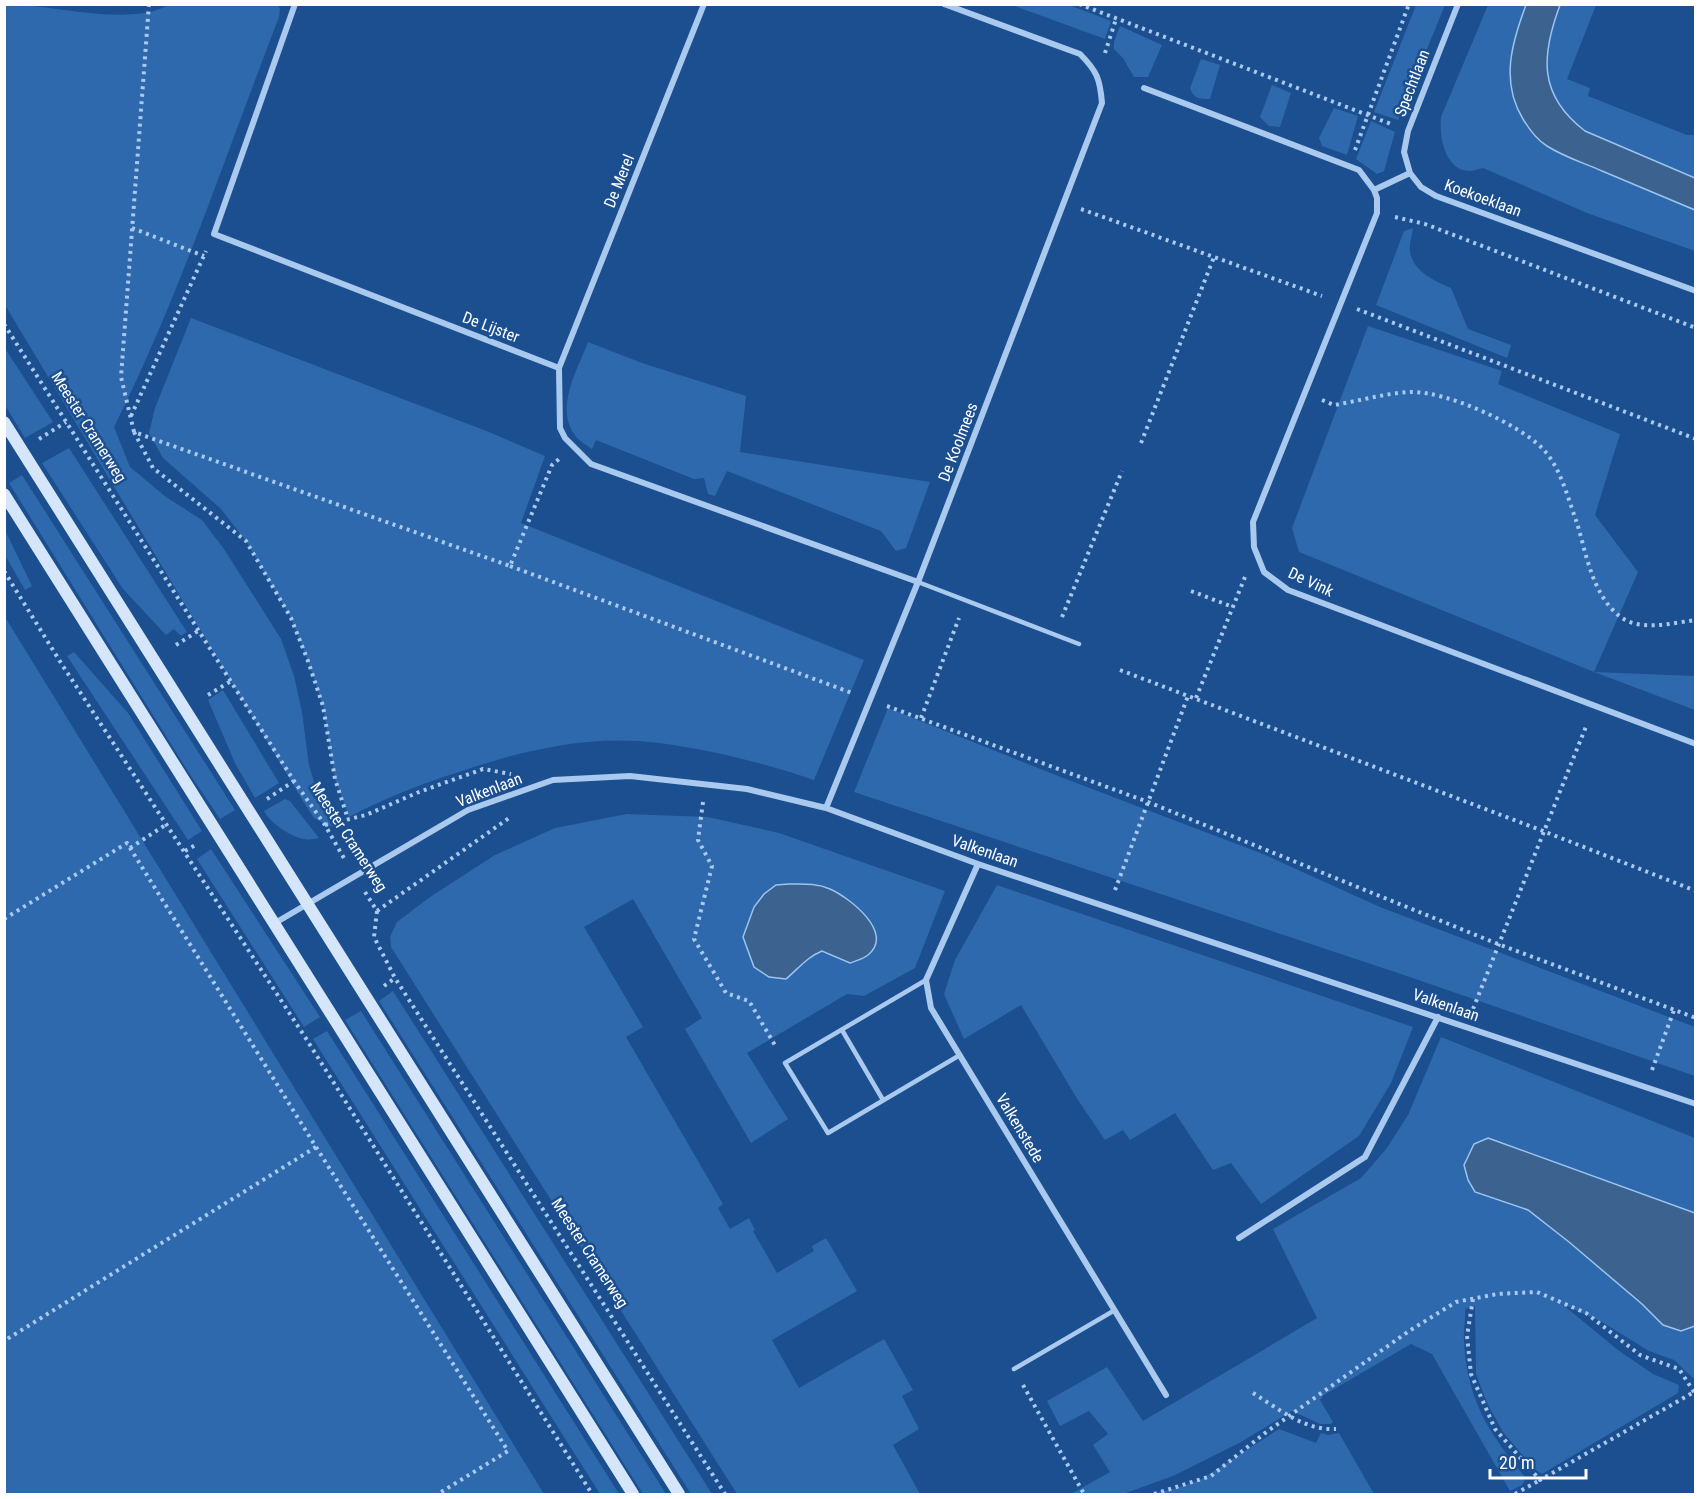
<svg xmlns="http://www.w3.org/2000/svg" width="1700" height="1499" font-family="'Roboto Condensed',sans-serif">
	<style>
		.green { fill: #2e69ad; fill-rule: evenodd }
		.water { fill: #3c6290; stroke: #9cc4f0; stroke-width: 1.5 }
		.lines { fill: none; stroke-linecap: round; stroke-linejoin: round }
		.path { stroke: #a9c9ee; stroke-width: 4; stroke-dasharray: 3 4.5; stroke-linecap: butt }
		.lane { stroke: #a9c9ee; stroke-width: 4.5 }
		.street { stroke: #a9c9ee; stroke-width: 6 }
		.secondary { stroke: #d6e6fa; stroke-width: 12 }
		.labels { text-anchor: middle; dominant-baseline: central; stroke-width: 5; stroke-linejoin: round; paint-order: stroke }
		.street-label { font-size: 16px; fill: #fff; stroke: #1b4f8f }
	</style>
	<rect width="100%" height="100%" fill="#1b4f8f"/>
	<path class="green" d="M5,4C49,4 132,28 170,4H277L280,9L279,17C226,154 180,295 114,427L130,467L166,497L202,520L224,549L281,639L294,676L302,712L309,765L319,799L332,827L314,818L303,801L5,305Z
		M1012,5H1069L1111,21L1105,39Z
		M1416,5H1445L1398,120L1374,112Z
		M1488,5H1526L1516,34L1510,60V85L1517,110L1546,146L1695,210V251L1587,213L1483,168C1479,169 1473,171 1469,171C1444,170 1439,135 1441,117Z
		M1560,5H1596L1567,79L1590,88L1588,96L1687,135H1695V178L1585,131C1538,95 1541,56 1560,5Z
		M1120,26L1162,45L1148,77H1134L1123,58L1114,49V42Z
		M1201,59L1220,65L1210,99C1199,99 1194,99 1190,88Z
		M1272,85L1291,93L1280,127L1269,126L1260,117Z
		M1334,108L1358,116L1347,155L1322,146L1319,138Z
		M1371,121L1395,132L1384,171L1377,174L1356,159Z
		M1413,228C1412,235 1409,244 1410,251C1412,271 1435,281 1451,288L1468,329L1511,345L1507,358L1376,305L1404,231Z
		M191,318L489,432L545,456L521,523L864,660L814,780C764,763 712,750 659,743C591,734 523,750 459,772C421,784 385,798 349,817L335,779L323,706L308,661L291,618L246,541L221,509L163,458L149,433L155,408Z
		M1368,326L1502,371L1498,384L1620,434L1595,515L1638,572L1594,672L1695,676V710L1594,672L1299,552L1292,528Z
		M588,342L642,363L746,396L740,452L930,482L906,548L896,551L881,531L727,471L715,496L708,494L704,478L694,479L596,440L592,449C586,445 578,440 574,434C555,406 578,369 588,342Z
		M4,347L53,422L25,438L5,405Z
		M69,448L187,632L181,636L174,629L166,635L123,589L42,463Z
		M22,475L235,810L220,819L189,773L9,483Z
		M4,528L32,586L25,590L5,555Z
		M5,617L544,1494H5Z
		M74,652L128,713L202,831L188,840L67,656Z
		M223,690L279,783L255,798L235,763L208,700Z
		M888,708L1058,776L1263,854L1380,907L1695,1027V1076L1401,974L854,792Z
		M285,799L290,801L319,838C315,839 309,840 304,839C291,837 270,823 264,811Z
		M627,814L708,817L779,833L945,891L915,968L864,996L847,994L747,1053L788,1119L751,1143L685,1029L702,1018L633,899L584,927L643,1027L626,1037L723,1204L718,1208L730,1229L749,1218L755,1230L753,1231L777,1273L814,1251L812,1246L826,1238L857,1291L772,1340L799,1388L884,1339L913,1390L902,1396L919,1429L893,1445L920,1494H737L391,947L390,937L397,922L430,897L495,855L555,828ZM809,884L835,955L822,951L810,956L743,936L754,907L776,885Z
		M211,849L320,1017L304,1027L197,859Z
		M997,885L1413,1027L1391,1083L1359,1136L1261,1204L1231,1163L1213,1170L1175,1113L1130,1140L1123,1130L1105,1140L1076,1097L1021,1005L964,1039L944,994L955,960Z
		M393,991L671,1429L712,1494H691L379,1001Z
		M361,1011L666,1494H643L345,1020Z
		M327,1031L582,1435L619,1494H600L313,1039Z
		M1441,1037L1695,1138V1213L1528,1153L1475,1192L1528,1210L1569,1242L1642,1304L1663,1325L1681,1331L1695,1326V1380L1674,1360L1649,1351L1602,1322L1562,1304L1618,1350L1653,1374L1679,1385L1678,1393L1542,1474L1534,1469L1503,1432L1487,1403L1476,1374L1475,1306L1465,1309C1466,1320 1463,1331 1464,1341C1467,1400 1489,1434 1526,1478L1522,1485L1510,1491L1432,1354L1411,1344L1324,1395L1320,1400L1333,1422L1331,1424H1320L1292,1411L1241,1442L1173,1476L1123,1494H1071L1110,1472L1093,1445L1108,1434L1089,1411L1060,1426L1047,1401L1107,1367L1143,1421L1317,1318L1273,1229L1361,1178L1387,1148L1408,1115Z
		M1279,1429L1316,1443L1321,1433L1328,1435L1339,1433L1374,1494H1149L1174,1489L1202,1479Z"/>
	<path class="water" d="M1526,5H1560C1541,56 1538,95 1585,131L1695,178V210C1664,197 1633,184 1602,171C1584,163 1564,157 1547,146C1537,140 1529,129 1523,119C1500,82 1512,42 1526,5Z
		M789,884C803,884 817,883 830,889C850,898 895,933 868,955C863,959 856,961 850,963L822,951C807,957 798,969 786,979L769,977L754,967L743,937L754,907L764,894L776,885Z
		M1488,1138L1695,1213V1326L1681,1331L1663,1325L1642,1304L1569,1242L1528,1210L1475,1192L1468,1180L1464,1165L1474,1144Z"/>
	<g class="lines">
		<path class="path" d="M149,4L121,377L134,432L510,566L552,465L559,459
			M1079,4L1391,124
			M1105,53L1116,19
			M1355,150L1409,4
			M1081,209L1322,296
			M1395,217L1425,224L1696,328
			M132,228L204,256
			M1357,309L1696,439
			M4,324L294,781L325,825L345,860
			M1322,400L1334,405C1359,401 1386,393 1411,392C1446,391 1519,424 1543,449C1561,468 1568,499 1577,523C1586,553 1592,592 1617,614C1637,633 1671,623 1696,620
			M131,416L206,251
			M134,432L153,468L246,541L291,618L308,661L323,706L335,779L348,819
			M39,439L66,422
			M1141,443L1214,257
			M510,566L852,693
			M4,571L61,663L305,1037L592,1494
			M1191,591L1233,607
			M1062,617L1122,471
			M176,645L198,631
			M1120,670L1543,831L1696,891
			M208,695L231,681
			M1196,698L1245,577
			M887,706L1148,802L1498,944L1696,1018
			M921,718L959,618
			M267,799L294,781
			M703,802L698,840L712,866L694,939L726,993L749,1001L776,1047
			M325,825L366,815L419,792L483,769L511,774
			M130,848L167,824
			M185,851L197,844
			M1115,890L1188,696
			M365,892L377,911L374,937L395,978L725,1494
			M377,911L509,818
			M4,919L127,843L316,1147L4,1341
			M384,986L395,978
			M1473,1009L1587,724
			M1652,1070L1674,1010
			M316,1147L508,1451L438,1494
			M1473,1299L1467,1336L1471,1374L1495,1429L1540,1480L1694,1392
			M1023,1385L1084,1494
			M1253,1393C1279,1409 1305,1431 1336,1429
			M1154,1494L1211,1476L1265,1433L1409,1331L1456,1302L1497,1294L1537,1292L1586,1313L1640,1355L1679,1369L1696,1395
			M1515,1494L1540,1480"/>
		<path class="lane" d="M918,582L1079,644
			M926,980L785,1063L828,1133L960,1055
			M842,1030L883,1100
			M1014,1369L1115,1310"/>
		<path class="street" d="M295,4L214,234L559,368L560,428L565,438L591,464L918,582
			M1144,88L1359,170L1374,190L1410,173L1421,187L1436,196L1696,291
			M1410,173L1404,152L1408,131L1458,4
			M1374,190L1377,198V213L1253,522L1254,547L1264,572L1288,590L1696,744
			M559,368L704,4
			M826,808L918,582L1102,103C1100,79 1097,71 1080,54L944,4
			M978,864L926,980L931,1008L1166,1395
			M275,923L468,810L553,780L630,776L747,789L826,808L978,864L1696,1104
			M1239,1238L1365,1157L1438,1017"/>
		<path class="secondary" d="M4,422L679,1494
			M4,494L633,1494"/>
	</g>
	<g class="labels">
		<g class="street-label">
			<text transform="translate(1412 83) rotate(-69)">Spechtlaan</text>
			<text transform="translate(619 181) rotate(-68)">De Merel</text>
			<text transform="translate(1483 198) rotate(20)">Koekoeklaan</text>
			<text transform="translate(491 327) rotate(21)">De Lijster</text>
			<text transform="translate(89 427) rotate(58)">Meester Cramerweg</text>
			<text transform="translate(958 442) rotate(-69)">De Koolmees</text>
			<text transform="translate(1311 582) rotate(25)">De Vink</text>
			<text transform="translate(489 790) rotate(-21)">Valkenlaan</text>
			<text transform="translate(349 837) rotate(57)">Meester Cramerweg</text>
			<text transform="translate(985 851) rotate(19)">Valkenlaan</text>
			<text transform="translate(1446 1005) rotate(19)">Valkenlaan</text>
			<text transform="translate(1020 1128) rotate(59)">Valkenstede</text>
			<text transform="translate(590 1253) rotate(57)">Meester Cramerweg</text>
		</g>
	</g>
	<rect width="1700" height="1499" fill="none" stroke="#ffffff" stroke-width="12"/>
	<path d="M1490 1469v9h96v-9" fill="none" stroke="#ffffff" stroke-width="3"/>
	<text x="1499" y="1469" font-size="18" fill="#ffffff" stroke="#1b4f8f" stroke-width="4.5" paint-order="stroke">20 m</text>
</svg>
